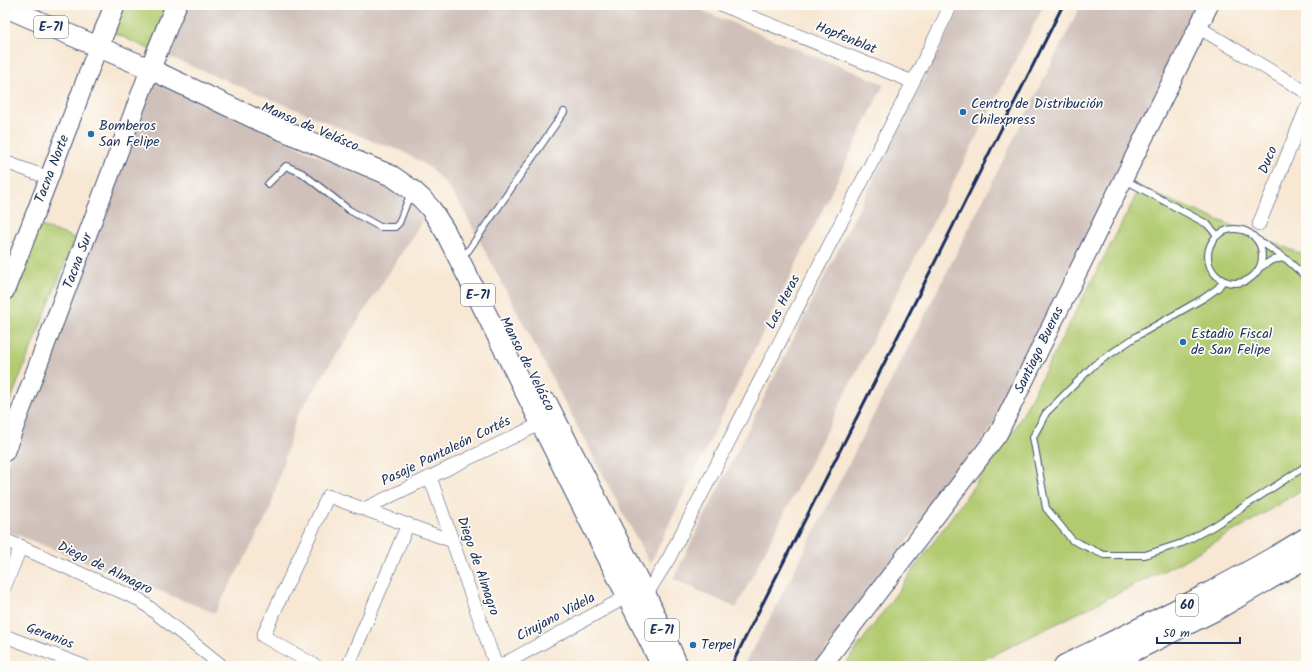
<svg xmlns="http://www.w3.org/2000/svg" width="1311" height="671" font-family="Kalam,sans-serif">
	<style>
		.industrial { fill: #cfc0ba }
		.green { fill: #b2cb71; stroke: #667d68 }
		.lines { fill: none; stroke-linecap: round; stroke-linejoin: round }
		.lane-casing { stroke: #3c4b70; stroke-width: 8 }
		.street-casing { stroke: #3c4b70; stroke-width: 14 }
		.secondary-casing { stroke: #3c4b70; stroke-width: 20 }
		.primary-casing { stroke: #3c4b70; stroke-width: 22 }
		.highway-casing { stroke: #3c4b70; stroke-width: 24 }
		.lane { stroke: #fff; stroke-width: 6 }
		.street { stroke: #fff; stroke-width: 13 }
		.secondary { stroke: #fff; stroke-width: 18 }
		.primary { stroke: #fff; stroke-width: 20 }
		.highway { stroke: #fff; stroke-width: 22 }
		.rail { stroke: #1b2f5e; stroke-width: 3 }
		.poi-dot { fill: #1f6fb2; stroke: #fdfcf7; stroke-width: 1.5 }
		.labels { text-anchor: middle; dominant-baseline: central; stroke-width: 3.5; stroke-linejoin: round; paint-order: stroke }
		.shield { fill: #fdfcf7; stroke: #5f6c8c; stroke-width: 1 }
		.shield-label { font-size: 13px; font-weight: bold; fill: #1b2f5e }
		.street-label { font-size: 14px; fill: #1b2f5e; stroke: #fdfcf7 }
		.poi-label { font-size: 14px; fill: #1b2f5e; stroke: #fdfcf7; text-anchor: start }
	</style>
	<rect width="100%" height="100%" fill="#fdfcf7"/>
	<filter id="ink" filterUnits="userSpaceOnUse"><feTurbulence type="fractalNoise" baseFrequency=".025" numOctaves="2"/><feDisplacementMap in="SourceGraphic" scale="8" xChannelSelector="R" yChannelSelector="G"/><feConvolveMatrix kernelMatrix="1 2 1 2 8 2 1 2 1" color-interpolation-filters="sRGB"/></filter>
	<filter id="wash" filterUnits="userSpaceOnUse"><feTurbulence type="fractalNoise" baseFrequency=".012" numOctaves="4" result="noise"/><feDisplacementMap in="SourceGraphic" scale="16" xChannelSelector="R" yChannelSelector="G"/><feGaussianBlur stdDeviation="0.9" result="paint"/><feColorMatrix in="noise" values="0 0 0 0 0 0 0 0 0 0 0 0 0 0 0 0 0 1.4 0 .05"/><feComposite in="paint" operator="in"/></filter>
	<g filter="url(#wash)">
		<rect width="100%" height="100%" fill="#f7e7d3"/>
		<path class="industrial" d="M181,5H688L884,84L650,564L463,209L449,188L431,169L421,162L400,150L377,143L162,54Z
			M961,5H1044L736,608L673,579Z
			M1081,5H1199L989,432L814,666H743L769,620L960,246Z
			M150,79L388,188L410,202L424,218L296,418L269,513L215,613L5,530V469Z"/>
		<path class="green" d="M118,5H171L153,51L108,30Z
			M1140,188L1306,256V487L1260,516L1179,563L971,666H844L1015,429Z
			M36,224L75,238L5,414V300Z"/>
	</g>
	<g filter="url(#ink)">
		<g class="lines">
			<g class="lane-casing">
				<path id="lane" d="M1125,180L1207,224L1217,235
					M268,184L286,166L302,173L349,210L380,227H395L399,223L411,192
					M1208 256a27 27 0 1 1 54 0a27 27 0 1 1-54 0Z
					M1258,240L1285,258
					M468,251L564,112
					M1261,267L1272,260L1285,258L1306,277
					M1223,281L1218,288L1204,298L1137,336L1094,365L1046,413L1033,437L1046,508L1072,540L1104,555H1145L1182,543L1214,526L1303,468L1306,463"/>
			</g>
			<g class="street-casing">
				<path id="street" d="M722,5L913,82
					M1198,27L1306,92
					M5,162L49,178
					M1259,224L1306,109
					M430,477L496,666
					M364,509L542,423
					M5,540L140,600L222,666
					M5,586L21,546
					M642,598L646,595L669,558L913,82L951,5
					M5,636L84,666
					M316,666L263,636L328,496L452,541
					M348,666L408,524
					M500,666L628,596"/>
			</g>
			<g class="secondary-casing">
				<path id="secondary" d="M5,291L49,178L98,47
					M5,452L150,69
					M822,666L998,434L1209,5"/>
			</g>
			<g class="primary-casing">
				<path id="primary" d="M5,7L150,69L258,120L392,176L412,190L422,199L431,209L445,231L662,666
					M98,47L115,5
					M150,69L176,5
					M547,403L646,595L678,666"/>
			</g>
			<g class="highway-casing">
				<path id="highway" d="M1065,666C1146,626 1228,587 1306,539
					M1102,666L1214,610L1306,557"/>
			</g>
			<use href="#lane" class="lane"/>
			<use href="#street" class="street"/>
			<use href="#secondary" class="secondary"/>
			<use href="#primary" class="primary"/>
			<use href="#highway" class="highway"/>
			<path class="rail" d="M731,666L908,316L1063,5"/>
		</g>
	</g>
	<g class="poi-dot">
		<circle cx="963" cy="112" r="4"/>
		<circle cx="91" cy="134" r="4"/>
		<circle cx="1183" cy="342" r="4"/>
		<circle cx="693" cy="645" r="4"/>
	</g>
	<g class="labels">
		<g class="shield">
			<rect x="34" y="16" width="34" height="22" rx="3"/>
			<rect x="461" y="284" width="34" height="22" rx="3"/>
			<rect x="1176" y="594" width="22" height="22" rx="3"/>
			<rect x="645" y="619" width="34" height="22" rx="3"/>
		</g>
		<g class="shield-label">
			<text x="51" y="27">E-71</text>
			<text x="478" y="295">E-71</text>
			<text x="1187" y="605">60</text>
			<text x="662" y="630">E-71</text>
		</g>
		<g class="street-label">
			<text transform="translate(846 38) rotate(22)">Hopfenblat</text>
			<text transform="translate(310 127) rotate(23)">Manso de Velásco</text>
			<text transform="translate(1268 160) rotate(-68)">Duco</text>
			<text transform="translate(52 169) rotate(-69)">Tacna Norte</text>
			<text transform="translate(78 261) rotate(-69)">Tacna Sur</text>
			<text transform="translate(783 302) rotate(-63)">Las Heras</text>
			<text transform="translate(1039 350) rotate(-64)">Santiago Bueras</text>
			<text transform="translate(527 364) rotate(63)">Manso de Velásco</text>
			<text transform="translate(446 451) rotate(-26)">Pasaje Pantaleón Cortés</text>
			<text transform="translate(478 566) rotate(71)">Diego de Almagro</text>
			<text transform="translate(105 568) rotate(26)">Diego de Almagro</text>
			<text transform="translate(556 617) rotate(-28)">Cirujano Videla</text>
			<text transform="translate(50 636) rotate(21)">Geranios</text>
		</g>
		<g class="poi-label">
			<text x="971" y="104">Centro de Distribución<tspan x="971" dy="16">Chilexpress</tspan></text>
			<text x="99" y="126">Bomberos<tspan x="99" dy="16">San Felipe</tspan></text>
			<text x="1191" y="334">Estadio Fiscal<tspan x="1191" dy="16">de San Felipe</tspan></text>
			<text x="701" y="645">Terpel</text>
		</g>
	</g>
	<rect width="1311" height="671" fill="none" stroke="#fdfcf7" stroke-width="20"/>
	<path d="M1157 637v6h83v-6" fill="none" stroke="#1b2f5e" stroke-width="2"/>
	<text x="1163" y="637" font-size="12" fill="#1b2f5e" stroke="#fdfcf7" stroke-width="3" paint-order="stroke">50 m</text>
</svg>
